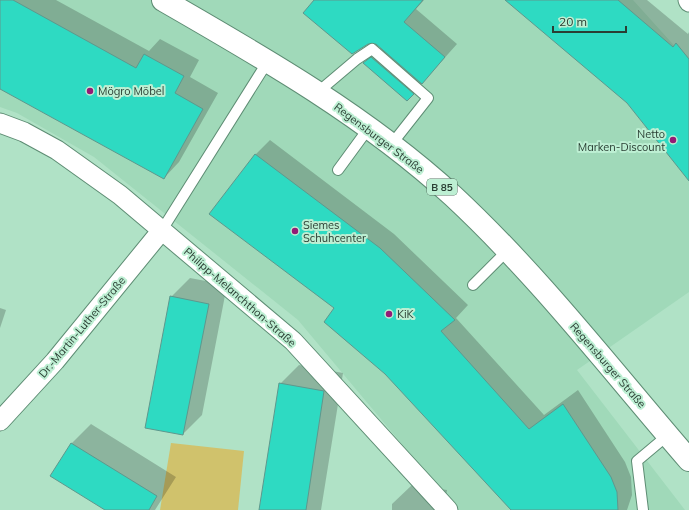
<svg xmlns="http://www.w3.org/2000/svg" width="689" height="510" font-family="Mulish,sans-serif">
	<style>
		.built { fill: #a0d9b9 }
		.green { fill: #d0c26c }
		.shadow { fill: #0003 }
		.building { fill: #2edac2; stroke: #5e988d }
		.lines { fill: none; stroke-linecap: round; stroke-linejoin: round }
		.lane-casing { stroke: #5e8d74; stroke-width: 12 }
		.street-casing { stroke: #5e8d74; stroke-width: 21 }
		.primary-casing { stroke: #5e8d74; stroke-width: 24 }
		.lane { stroke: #fff; stroke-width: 10 }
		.street { stroke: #fff; stroke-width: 19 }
		.primary { stroke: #fff; stroke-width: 22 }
		.poi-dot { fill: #931a76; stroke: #bdefd3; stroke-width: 1.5 }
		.labels { text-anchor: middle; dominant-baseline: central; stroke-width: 4; stroke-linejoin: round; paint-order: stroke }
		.shield { fill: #bdefd3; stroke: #567363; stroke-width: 1 }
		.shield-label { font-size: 10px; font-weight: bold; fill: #2a3e33 }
		.poi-label { font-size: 11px; fill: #2a3e33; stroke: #bdefd3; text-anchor: start }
		.street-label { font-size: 11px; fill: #2a3e33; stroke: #bdefd3 }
	</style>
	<rect width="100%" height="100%" fill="#b0e2c6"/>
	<path class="built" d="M0,0H633L689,62V292L577,370L685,510H457L298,320L94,157L17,113L0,107Z"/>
	<path class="green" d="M171,443L244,451L238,510H160Z"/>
	<path class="shadow" d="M0,0H56L149,51L160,39L199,60L190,77L218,93L179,162L164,178L0,87Z
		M315,0H424L416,9L457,44L407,100L364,63L381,47Z
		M507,0H647L688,34L689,32V179L628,102Z
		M270,140L394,234L468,305L456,318L544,415L578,390L625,462L631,477L632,495L627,510H513L336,308L211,214L256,154Z
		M190,278L227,285L202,415L183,434L171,297Z
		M0,308L6,310L0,328Z
		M299,365L343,373L321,510H260L280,384Z
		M91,424L176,477L155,510H107L52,476L72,443Z
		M412,485L447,490L444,510H392V504Z"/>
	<path class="building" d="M0,0H13L136,68L144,54L184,76L175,93L203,109L164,179L0,89Z
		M314,0H423L404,22L445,57L422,84L376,44H368L352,54L303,13Z
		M505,0H618L673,47L676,43L689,59V181L627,103Z
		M371,57L414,94L407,101L363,63Z
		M255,154L380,248L455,320L441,331L529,429L563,404L611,477L617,492L618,510H511L385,374L324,322L334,308L209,214Z
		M170,296L209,304L183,435L145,428Z
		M279,383L324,391L306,510H259Z
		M71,443L157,496L149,510H105L50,476Z"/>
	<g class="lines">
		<g class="lane-casing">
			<path id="lane" d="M318,92L357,59L372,49L428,98L391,145
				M338,170L368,129
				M162,230L268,61
				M473,285L508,250
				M643,510L637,461L668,435"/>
		</g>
		<g class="street-casing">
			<path id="street" d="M688,0L689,2
				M0,123L24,132L57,150L120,195L293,341L448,510
				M0,421L55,361L162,230"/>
		</g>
		<g class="primary-casing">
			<path id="primary" d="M163,0C264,58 367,117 453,196C539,276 612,371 689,460"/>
		</g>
		<use href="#lane" class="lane"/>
		<use href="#street" class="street"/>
		<use href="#primary" class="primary"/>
	</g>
	<g class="poi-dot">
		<circle cx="90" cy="91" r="4"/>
		<circle cx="673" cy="140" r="4"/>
		<circle cx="295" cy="231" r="4"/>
		<circle cx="389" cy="314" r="4"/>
	</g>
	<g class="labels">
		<rect class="shield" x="427" y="179" width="30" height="16" rx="3"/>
		<g class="shield-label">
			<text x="442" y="187">B 85</text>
		</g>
		<g class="poi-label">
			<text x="98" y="91">Mögro Möbel</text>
			<text x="665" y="134" text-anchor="end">Netto<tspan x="665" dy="13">Marken-Discount</tspan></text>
			<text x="303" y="225">Siemes<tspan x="303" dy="13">Schuhcenter</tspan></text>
			<text x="397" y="314">KiK</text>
		</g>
		<g class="street-label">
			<text transform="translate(379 138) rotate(37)">Regensburger Straße</text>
			<text transform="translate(240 297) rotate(41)">Philipp-Melanchthon-Straße</text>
			<text transform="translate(82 327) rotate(-50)">Dr.-Martin-Luther-Straße</text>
			<text transform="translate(608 365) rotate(49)">Regensburger Straße</text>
		</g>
	</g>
	<path d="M553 26v6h73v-6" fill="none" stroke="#2a3e33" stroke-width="2"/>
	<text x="559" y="26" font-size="12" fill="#2a3e33" stroke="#bdefd3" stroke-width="3" paint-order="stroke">20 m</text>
</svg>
